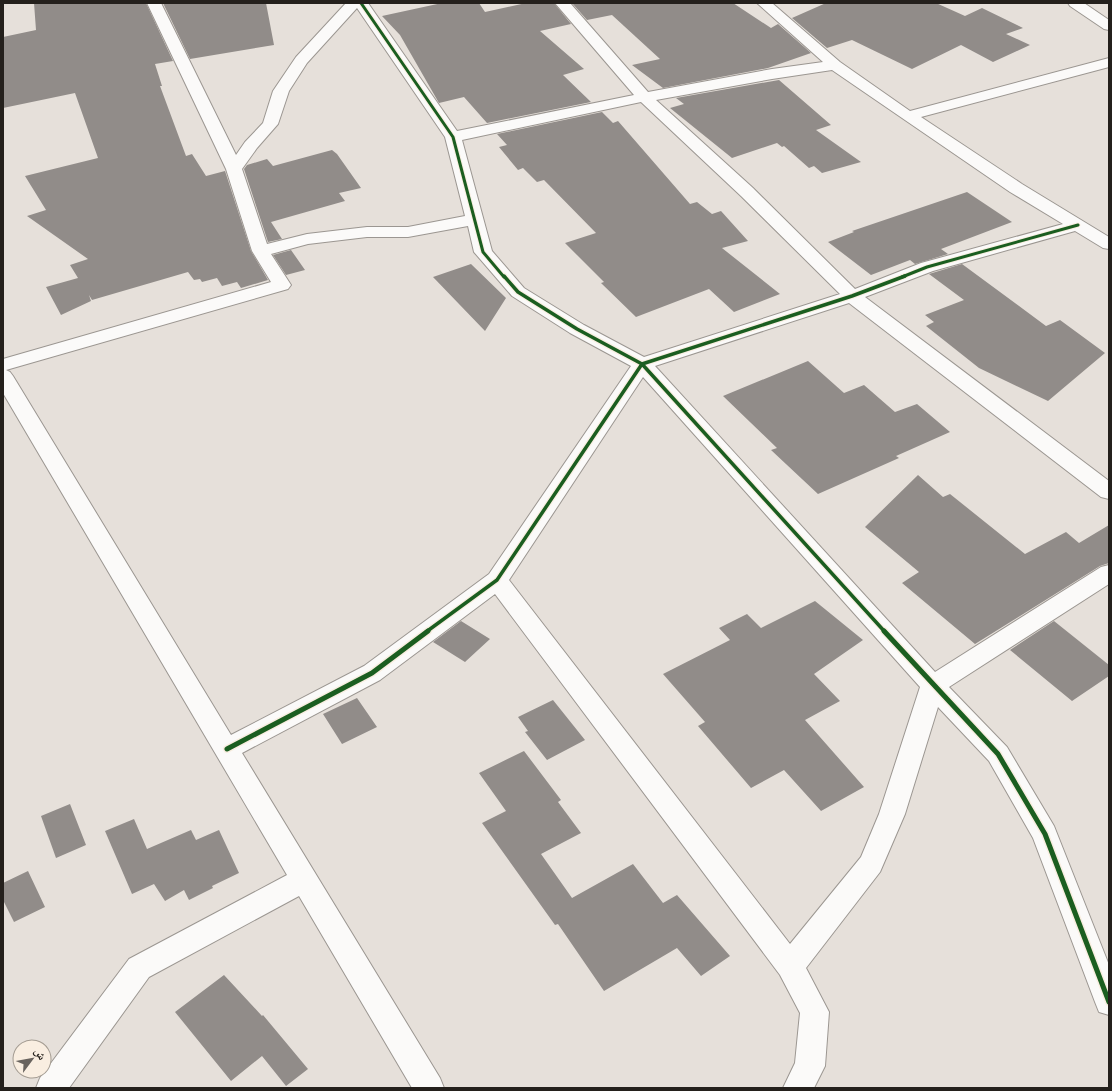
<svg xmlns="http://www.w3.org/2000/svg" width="1112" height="1091" font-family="Helvetica,'Noto Naskh Arabic',sans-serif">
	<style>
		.building { fill: #918c89 }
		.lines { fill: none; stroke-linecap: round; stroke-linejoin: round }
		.street-casing { stroke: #9b9691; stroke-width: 2 }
		.street { fill: #fbfaf9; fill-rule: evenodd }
		.cycleway-far2-casing { stroke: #f9eee1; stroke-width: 5 }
		.cycleway-far1-casing { stroke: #f9eee1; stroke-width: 6 }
		.cycleway-casing { stroke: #f9eee1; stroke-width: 8 }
		.cycleway-far2 { stroke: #1b5e20; stroke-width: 3 }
		.cycleway-far1 { stroke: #1b5e20; stroke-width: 3.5 }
		.cycleway { stroke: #1b5e20; stroke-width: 5 }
	</style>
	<rect width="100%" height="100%" fill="#e6e0da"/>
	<path class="building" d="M34,3H146L173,61L155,64L162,86H160L186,156L192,154L206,176L225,171L251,251L268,280L241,288L237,282L222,286L217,278L202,282L200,279L194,280L188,272L92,300L89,295L91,301L61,315L46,287L78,278L70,265L88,259L27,216L46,210L25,176L98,158L75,93L3,108V37L36,30Z
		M163,3H266L274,45L190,59Z
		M442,3H479L485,12L526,3H554L571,24L540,31L584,69L563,75L591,102L487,123L464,97L439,103L400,35L382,16Z
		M572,3H733L771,28L778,24L811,53L768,68L663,88L632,65L660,59L612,15L587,20Z
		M826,3H936L965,16L982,8L1023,28L1006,34L1030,45L993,62L961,45L912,69L852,40L827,48L792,18Z
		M779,80L831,125L816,130L861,162L822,173L814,166L809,168L784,146L782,147L777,143L732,158L670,108L684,104L676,98Z
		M602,112L613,123L618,121L690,204L697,202L712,214L721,211L748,241L722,248L780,294L734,312L709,289L636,317L601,283L604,282L565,243L596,233L544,180L537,182L523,168L518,170L499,147L507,145L497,134Z
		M332,150L337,154L361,188L339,193L345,201L271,222L282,239L268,242L244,169L247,165L267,159L273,166Z
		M967,192L1012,222L941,249L948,254L915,264L910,260L871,275L828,242L854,232L852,231Z
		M291,250L305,270L286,275L273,255Z
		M471,264L506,298L485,331L433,277Z
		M962,264L1046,326L1060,320L1105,353L1048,401L979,368L926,326L934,322L925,315L964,300L929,274Z
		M808,361L844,393L864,385L895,412L917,404L950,432L896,456L899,458L818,494L771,450L777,448L723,396Z
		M918,475L943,497L950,494L1025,554L1066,532L1079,543L1109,525V563L1100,566L975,644L902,583L919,572L865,527Z
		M815,601L863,640L814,674L840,701L805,720L864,787L821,811L784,770L751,788L698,726L705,722L663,674L730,640L719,628L747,614L761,628Z
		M461,621L490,639L465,662L433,642Z
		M1054,621L1109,665V676L1072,701L1010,650Z
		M357,698L377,727L342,744L323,714Z
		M553,700L585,740L547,760L525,732L528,731L518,717Z
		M524,751L561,800L558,802L581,833L541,854L572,898L633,864L663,903L677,895L730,956L701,976L677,948L604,991L558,924L555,925L482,823L506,811L479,773Z
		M70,804L86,845L56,858L41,816Z
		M134,819L147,849L191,830L196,840L219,830L239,873L212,886L213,888L189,900L184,890L165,901L154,884L132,894L105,831Z
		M28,871L45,907L14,922L3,900V883Z
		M224,975L262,1016L263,1015L308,1069L286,1086L262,1056L231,1081L175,1012Z"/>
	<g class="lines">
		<g class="street-casing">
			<path id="street" d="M147,3H161L236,155L245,142L263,123L273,91L296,57L346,3H368L457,131L634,95L555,3H570L648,92L772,69L823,62L757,3H772L840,62L910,111L1109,58V67L921,117L1022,184L1109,237V249L1103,248L1075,231L933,271L865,297L1109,481V499L1101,497L849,303L655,366L935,672L1101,567L1109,565V584L949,687L1007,747L1054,826L1109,965V1015L1099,1012L1095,1002L1033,838L989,761L938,707L905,814L880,872L806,968L829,1012L825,1066L814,1088H783L795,1063L800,1013L780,975L495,594L380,680L242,753L440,1078L444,1088H412L299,896L149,977L69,1088H36L40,1078L129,959L287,875L3,393V359L271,282L252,251L226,169ZM357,8L445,137L465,216L408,227H367L307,234L267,244L242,169L257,148L278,124L289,91L307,63ZM832,70L1010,192L1063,224L921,263L855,289L753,188L656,100L772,79ZM641,102L741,196L840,294L644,357L584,325L524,288L492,251L462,140ZM468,226L474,252L512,296L570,333L631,366L489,574L364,666L231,735L13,376L10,372L6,370L288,289L291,285L271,254L308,244L367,237H408ZM643,377L920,687L879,814L861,857L790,944L509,580Z
				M1068,3H1084L1109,20V30L1104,29L1070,6Z"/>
		</g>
		<use href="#street" class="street"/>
		<g class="cycleway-far2-casing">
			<path id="cycleway-far2" d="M361,3L453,137L483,252L504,277
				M902,277L927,267L1078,225"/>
		</g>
		<g class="cycleway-far1-casing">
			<path id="cycleway-far1" d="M504,276L518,292L577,329L642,364L885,632
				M426,632L497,580L642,364L852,296L905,276"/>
		</g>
		<g class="cycleway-casing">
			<path id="cycleway" d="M884,631L998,754L1045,834L1109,1002
				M227,749L372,673L428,631"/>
		</g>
		<use href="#cycleway-far2" class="cycleway-far2"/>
		<use href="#cycleway-far1" class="cycleway-far1"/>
		<use href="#cycleway" class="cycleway"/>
	</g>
	<rect width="1112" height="1091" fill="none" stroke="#24201c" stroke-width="8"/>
	<g transform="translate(32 1059) rotate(58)"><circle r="19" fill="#f9eee1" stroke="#a49c92"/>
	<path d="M0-3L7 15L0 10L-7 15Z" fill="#68635e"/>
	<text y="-6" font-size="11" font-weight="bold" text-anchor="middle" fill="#24201c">ش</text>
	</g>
</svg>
